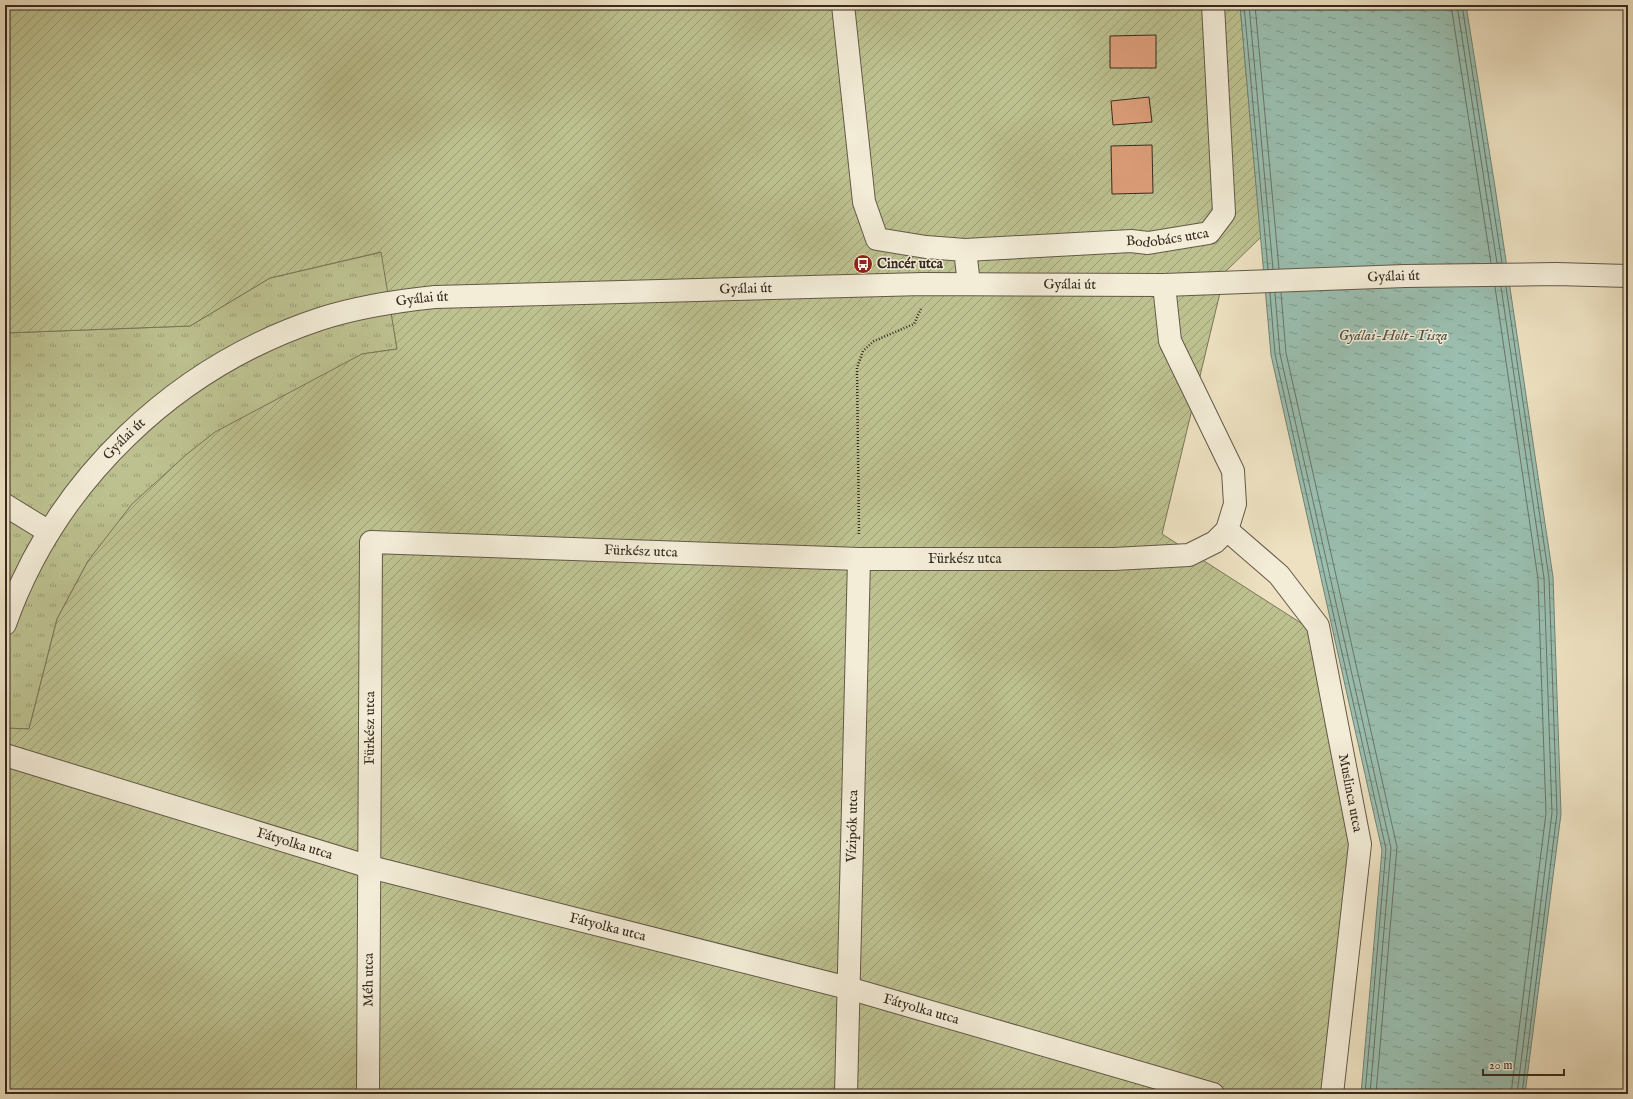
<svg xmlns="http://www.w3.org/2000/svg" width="1633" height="1099" font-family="'IM FELL English',serif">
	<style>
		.grass { fill: url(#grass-tufts); stroke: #7a7658 }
		.garden { fill: url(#garden-furrows); stroke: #7a7658 }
		.water { fill: url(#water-ripples); stroke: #728376 }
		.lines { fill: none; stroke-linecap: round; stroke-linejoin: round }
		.shore { stroke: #687468; stroke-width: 1 }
		.building { fill: #de9f7a; stroke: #372a20 }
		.minor-casing { stroke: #645848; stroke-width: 24 }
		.path { stroke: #372a20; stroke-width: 2.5; stroke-dasharray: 1 2; stroke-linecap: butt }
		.minor { stroke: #f3ecd7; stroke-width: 22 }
		.labels { text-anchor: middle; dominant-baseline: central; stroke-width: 3; stroke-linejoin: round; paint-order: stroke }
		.street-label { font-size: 14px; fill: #372a20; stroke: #f3ecd7 }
		.poi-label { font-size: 14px; font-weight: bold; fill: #372a20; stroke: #f3ecd7; text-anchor: start }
		.water-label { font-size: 15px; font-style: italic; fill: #504f44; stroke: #f3ecd7 }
	</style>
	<defs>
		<pattern id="grass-tufts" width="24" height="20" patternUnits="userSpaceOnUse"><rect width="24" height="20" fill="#bdc190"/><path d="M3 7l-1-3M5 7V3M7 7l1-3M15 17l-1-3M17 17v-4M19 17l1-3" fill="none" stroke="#9a9d75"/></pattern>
		<pattern id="garden-furrows" width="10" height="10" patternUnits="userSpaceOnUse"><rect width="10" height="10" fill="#bdc190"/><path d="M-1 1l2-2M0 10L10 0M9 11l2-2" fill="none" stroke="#9a9d75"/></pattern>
		<pattern id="water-ripples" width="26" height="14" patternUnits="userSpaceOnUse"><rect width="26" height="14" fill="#9abeaf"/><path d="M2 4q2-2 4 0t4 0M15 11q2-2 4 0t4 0" fill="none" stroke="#7e9b8e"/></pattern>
	</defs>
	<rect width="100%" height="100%" fill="#ede1c1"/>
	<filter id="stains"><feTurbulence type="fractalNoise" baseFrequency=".005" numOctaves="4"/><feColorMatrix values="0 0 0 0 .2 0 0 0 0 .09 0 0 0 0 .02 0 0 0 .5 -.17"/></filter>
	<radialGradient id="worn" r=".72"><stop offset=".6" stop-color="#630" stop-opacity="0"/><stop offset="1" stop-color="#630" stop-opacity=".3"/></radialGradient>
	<path class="grass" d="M382,252L397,349L362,354L88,561L57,619L29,729L5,728V333L190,326L270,278Z"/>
	<path class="garden" d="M5,5H1240L1261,237L1225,272L1162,534L1315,632L1365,825L1325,1094H5V728L29,729L57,619L88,561L132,504L187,454L215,432L362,354L397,349L381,252L270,278L190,326L5,333Z"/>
	<path class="water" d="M1240,5H1466L1495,187L1553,577L1561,814L1525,1094H1361L1382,850L1271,355Z"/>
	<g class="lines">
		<path class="shore" d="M1244,5L1268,269
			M1249,5L1273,269
			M1255,5L1279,269
			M1451,5L1491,263
			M1457,5L1497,263
			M1462,5L1502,263
			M1495,287L1538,579L1546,813L1511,1094
			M1501,287L1544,578L1552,813L1517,1094
			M1506,287L1549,578L1557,813L1522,1094
			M1270,293L1275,354L1386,849L1365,1094
			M1275,293L1280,354L1391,848L1370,1094
			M1281,293L1286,353L1397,847L1376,1094"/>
	</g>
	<path class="building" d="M1156,35V68H1110V36Z
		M1149,97L1152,122L1113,125L1111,101Z
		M1152,145L1153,193L1112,194L1111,146Z"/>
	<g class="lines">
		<g class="minor-casing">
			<g id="minor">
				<path d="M843,5L864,202L877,239L926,247L965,250L969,284"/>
				<path id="s1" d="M965,250L1131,241L1148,243L1209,233L1224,213L1213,5"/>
				<path d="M5,505L49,532"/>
				<path id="s2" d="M1227,530L1279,575L1318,626L1360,844L1332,1094"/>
				<path id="s3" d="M5,624C56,480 175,367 320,319C357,307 396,301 435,297L923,284L1164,285L1405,276L1556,274L1628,276"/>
				<path id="s4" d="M5,755L370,867L848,988L1213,1094"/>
				<path id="s5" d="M368,1094L371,542L859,559H1114L1189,555L1215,542L1227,530L1235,504L1233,471L1170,341L1164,285"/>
				<path id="s6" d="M846,1094L859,559"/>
			</g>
		</g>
		<path class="path" d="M859,534L857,368L863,351L874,341L914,324L921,309"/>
		<use href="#minor" class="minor"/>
	</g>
	<defs>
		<g id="bus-disc" transform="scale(1)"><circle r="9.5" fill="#8f2418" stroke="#f3ecd7"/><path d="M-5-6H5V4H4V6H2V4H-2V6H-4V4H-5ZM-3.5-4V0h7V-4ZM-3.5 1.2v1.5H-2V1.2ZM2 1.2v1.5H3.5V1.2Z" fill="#fff"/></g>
	</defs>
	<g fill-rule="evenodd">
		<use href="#bus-disc" x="863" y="264"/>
	</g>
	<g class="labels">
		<g class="street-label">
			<text stroke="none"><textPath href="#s1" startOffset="203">Bodobács utca</textPath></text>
			<text stroke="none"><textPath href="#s3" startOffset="1530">Gyálai út</textPath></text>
			<text stroke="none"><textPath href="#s3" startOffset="1206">Gyálai út</textPath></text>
			<text stroke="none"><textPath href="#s3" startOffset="882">Gyálai út</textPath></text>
			<text stroke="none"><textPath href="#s3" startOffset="558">Gyálai út</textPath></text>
			<text stroke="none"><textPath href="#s3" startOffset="222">Gyálai út</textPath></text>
			<text stroke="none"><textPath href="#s5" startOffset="822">Fürkész utca</textPath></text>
			<text stroke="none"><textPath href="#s5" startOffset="1146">Fürkész utca</textPath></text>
			<text stroke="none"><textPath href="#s5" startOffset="366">Fürkész utca</textPath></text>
			<text stroke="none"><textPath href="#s2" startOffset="303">Muslinca utca</textPath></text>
			<text stroke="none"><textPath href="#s6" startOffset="268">Vízipók utca</textPath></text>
			<text stroke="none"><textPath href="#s4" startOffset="303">Fátyolka utca</textPath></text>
			<text stroke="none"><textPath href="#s4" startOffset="627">Fátyolka utca</textPath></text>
			<text stroke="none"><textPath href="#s5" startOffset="114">Méh utca</textPath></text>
			<text stroke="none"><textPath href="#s4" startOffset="951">Fátyolka utca</textPath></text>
		</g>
		<g class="poi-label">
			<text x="877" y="264">Cincér utca</text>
		</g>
		<g class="water-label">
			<text x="1393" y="335">Gyálai-Holt-Tisza</text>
		</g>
	</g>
	<rect width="1633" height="1099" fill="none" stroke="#ede1c1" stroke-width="20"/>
	<rect x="6" y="6" width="1621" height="1087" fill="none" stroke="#372a20" stroke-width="2"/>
	<rect x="10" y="10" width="1613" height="1079" fill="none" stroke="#372a20"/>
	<path d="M1483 1069v6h81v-6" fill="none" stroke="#372a20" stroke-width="2"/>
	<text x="1489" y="1069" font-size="12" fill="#372a20" stroke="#f3ecd7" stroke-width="3" paint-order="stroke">20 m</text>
	<rect width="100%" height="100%" filter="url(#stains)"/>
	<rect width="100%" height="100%" fill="url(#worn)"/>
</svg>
